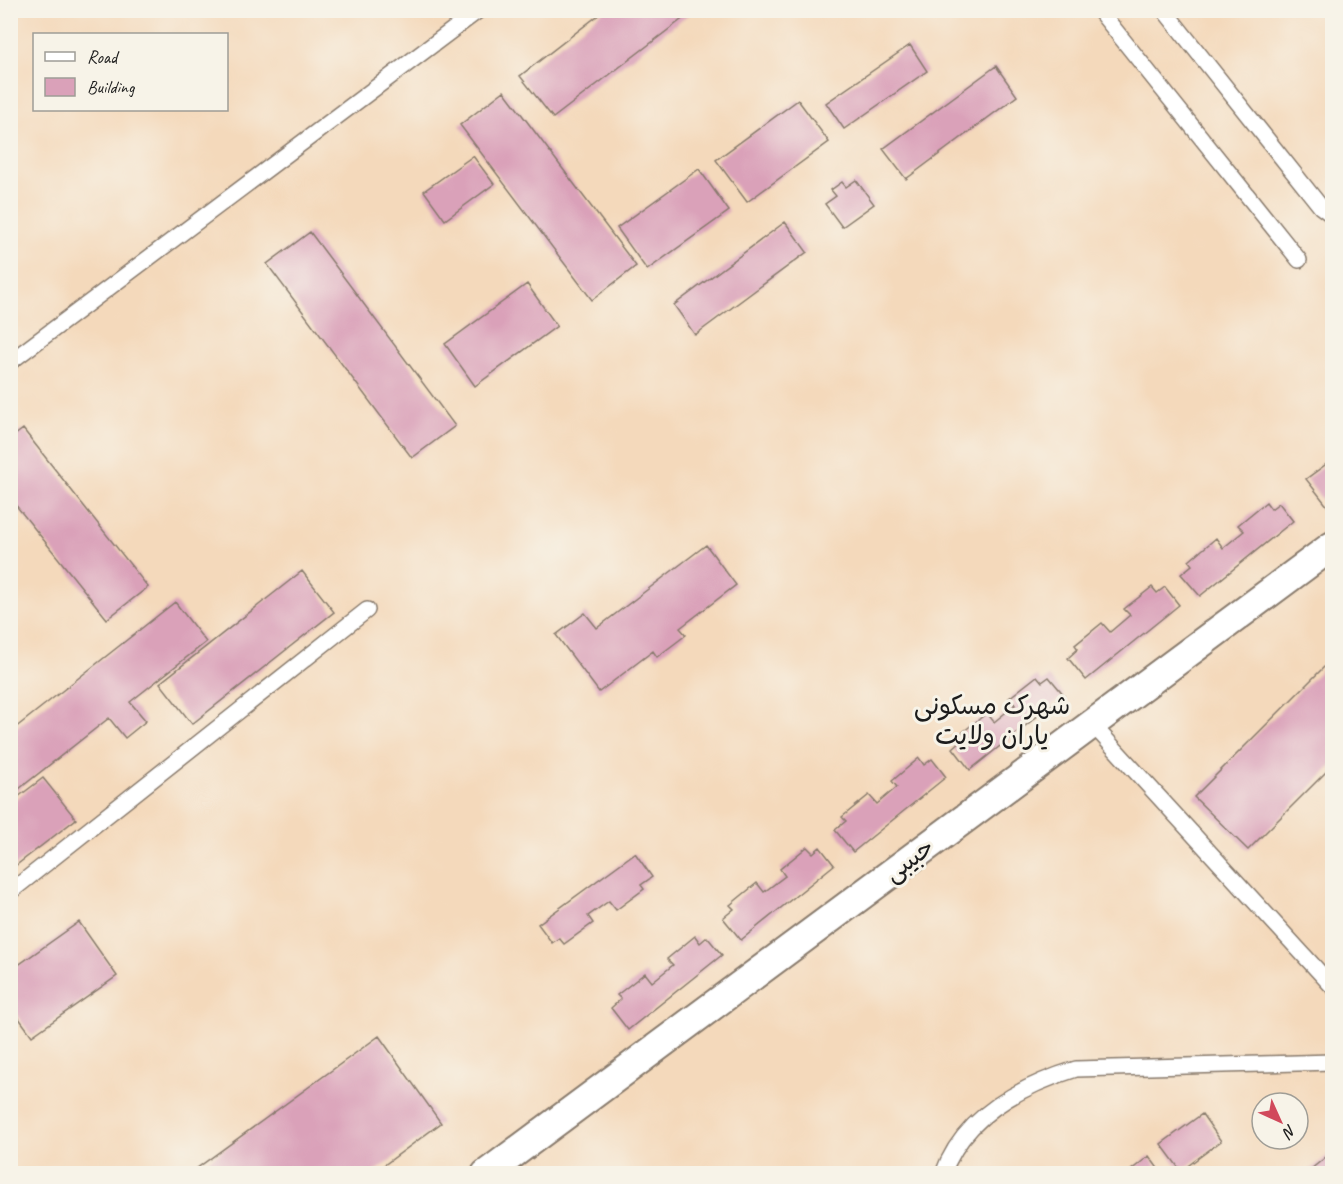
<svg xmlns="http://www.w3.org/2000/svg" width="1343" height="1184" font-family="Caveat,'Playpen Sans Arabic',sans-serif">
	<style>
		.building { fill: #daa1b9 }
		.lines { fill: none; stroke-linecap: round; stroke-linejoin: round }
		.service-casing { stroke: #887a6c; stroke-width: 18 }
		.minor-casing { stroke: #887a6c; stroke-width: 32 }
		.service { stroke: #fff; stroke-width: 15 }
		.minor { stroke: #fff; stroke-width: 28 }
		.labels { text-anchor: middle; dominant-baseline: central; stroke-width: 6; stroke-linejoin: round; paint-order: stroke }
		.street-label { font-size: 24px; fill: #1c1c1c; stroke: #f7f3e8 }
		.neighbourhood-label { font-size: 26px; fill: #1c1c1c; stroke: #f7f3e8 }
	</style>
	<rect width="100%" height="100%" fill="#f7f3e8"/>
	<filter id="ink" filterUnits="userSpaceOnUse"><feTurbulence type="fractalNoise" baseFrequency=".0167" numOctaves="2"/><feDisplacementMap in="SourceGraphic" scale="12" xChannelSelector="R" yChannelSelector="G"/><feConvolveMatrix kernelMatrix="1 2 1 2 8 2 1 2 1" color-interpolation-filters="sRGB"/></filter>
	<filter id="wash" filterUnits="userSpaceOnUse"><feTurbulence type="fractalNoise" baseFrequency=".008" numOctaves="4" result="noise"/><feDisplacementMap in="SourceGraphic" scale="24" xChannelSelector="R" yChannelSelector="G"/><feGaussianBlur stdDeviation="1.35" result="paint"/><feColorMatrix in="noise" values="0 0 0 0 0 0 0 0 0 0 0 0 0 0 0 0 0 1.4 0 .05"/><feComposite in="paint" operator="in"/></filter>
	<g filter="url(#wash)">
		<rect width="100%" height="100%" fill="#f4d9bb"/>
		<g id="blocks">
			<path class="building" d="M605,10H694L553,118L520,76Z
				M910,45L927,71L844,129L826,103Z
				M996,66L1017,96L906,179L883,149Z
				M504,91L636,266L592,300L460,125Z
				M798,100L829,142L747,202L716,160Z
				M473,156L494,184L445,220L424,191Z
				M699,169L729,211L647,270L617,228Z
				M856,180L874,204L842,227L825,204L836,196L831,190L842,182L846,187Z
				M785,222L807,252L695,335L674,305Z
				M310,232L455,426L412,458L267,264Z
				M527,284L557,326L475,386L445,344Z
				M23,429L148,587L107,619L10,498V439Z
				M1332,460V512L1306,479Z
				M1266,502L1271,509L1279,503L1293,521L1200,596L1181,574L1192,565L1189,561L1216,538L1223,548L1244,531L1238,525Z
				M706,545L736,585L680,628L686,635L657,657L653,651L599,692L556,635L585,613L597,628Z
				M302,571L334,612L192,724L160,683Z
				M1152,587L1157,593L1165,587L1179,605L1086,680L1068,658L1078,649L1075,645L1102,623L1110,632L1130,615L1124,609Z
				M175,602L206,642L130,702L146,721L125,738L109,718L10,796V732Z
				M1332,659V766L1248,850L1194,797Z
				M1037,676L1042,682L1049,677L1064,695L970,770L953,748L963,739L959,735L987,713L994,722L1015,705L1009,698Z
				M919,758L924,765L932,759L946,777L853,852L835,830L846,821L842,817L869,795L877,804L897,787L892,781Z
				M43,778L76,819L10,870V803Z
				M807,847L813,853L820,847L834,865L741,940L723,918L734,909L730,905L757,883L764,892L785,876L780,869Z
				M635,853L652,877L641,885L644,889L616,910L609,901L588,916L593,923L564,944L559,938L552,943L538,924Z
				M79,922L117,976L32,1036L10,1006V971Z
				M695,936L700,943L707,937L722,955L628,1030L611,1008L621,999L617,995L645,973L652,982L673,965L667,959Z
				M379,1036L441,1123L372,1174H189Z
				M1202,1114L1221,1141L1181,1171L1161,1144Z
				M1332,1152V1174H1305Z
				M1149,1156L1162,1174H1126Z"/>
		</g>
	</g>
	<g filter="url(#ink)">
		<use href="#blocks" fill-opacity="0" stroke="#887a6c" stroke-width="1.5"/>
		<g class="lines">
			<g class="service-casing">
				<path id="service" d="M1099,10L1299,260
					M1164,10L1321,207L1332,215
					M10,362L479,10
					M1092,724L1332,986
					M10,892L367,610
					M943,1174C963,1117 1021,1086 1076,1069L1332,1062"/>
			</g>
			<g class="minor-casing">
				<path id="minor" d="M486,1174L1332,546"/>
			</g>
			<use href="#service" class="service"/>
			<use href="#minor" class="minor"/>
		</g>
	</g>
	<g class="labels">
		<g class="street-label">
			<text transform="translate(909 860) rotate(-37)">حبیبی</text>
		</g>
		<g class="neighbourhood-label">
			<text x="992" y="705">شهرک مسکونی<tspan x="992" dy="30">یاران ولایت</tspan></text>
		</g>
	</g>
	<rect width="1343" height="1184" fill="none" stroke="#f7f3e8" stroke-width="36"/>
	<rect x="33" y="33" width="195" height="78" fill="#f7f3e8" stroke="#9f9d96" stroke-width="1.5"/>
	<rect x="45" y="52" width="30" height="9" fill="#ffffff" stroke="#9f9d96" stroke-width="1.5"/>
	<text x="87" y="63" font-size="18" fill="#1c1c1c">Road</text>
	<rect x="45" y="78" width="30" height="18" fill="#daa1b9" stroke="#9f9d96" stroke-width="1.5"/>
	<text x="87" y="93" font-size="18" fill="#1c1c1c">Building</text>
	<g transform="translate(1280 1121) rotate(135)"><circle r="28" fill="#f7f3e8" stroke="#9f9d96" stroke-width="1.5"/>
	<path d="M0-4.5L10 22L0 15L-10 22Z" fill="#d1495b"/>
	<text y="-9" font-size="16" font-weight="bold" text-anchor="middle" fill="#1c1c1c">N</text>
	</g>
</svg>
